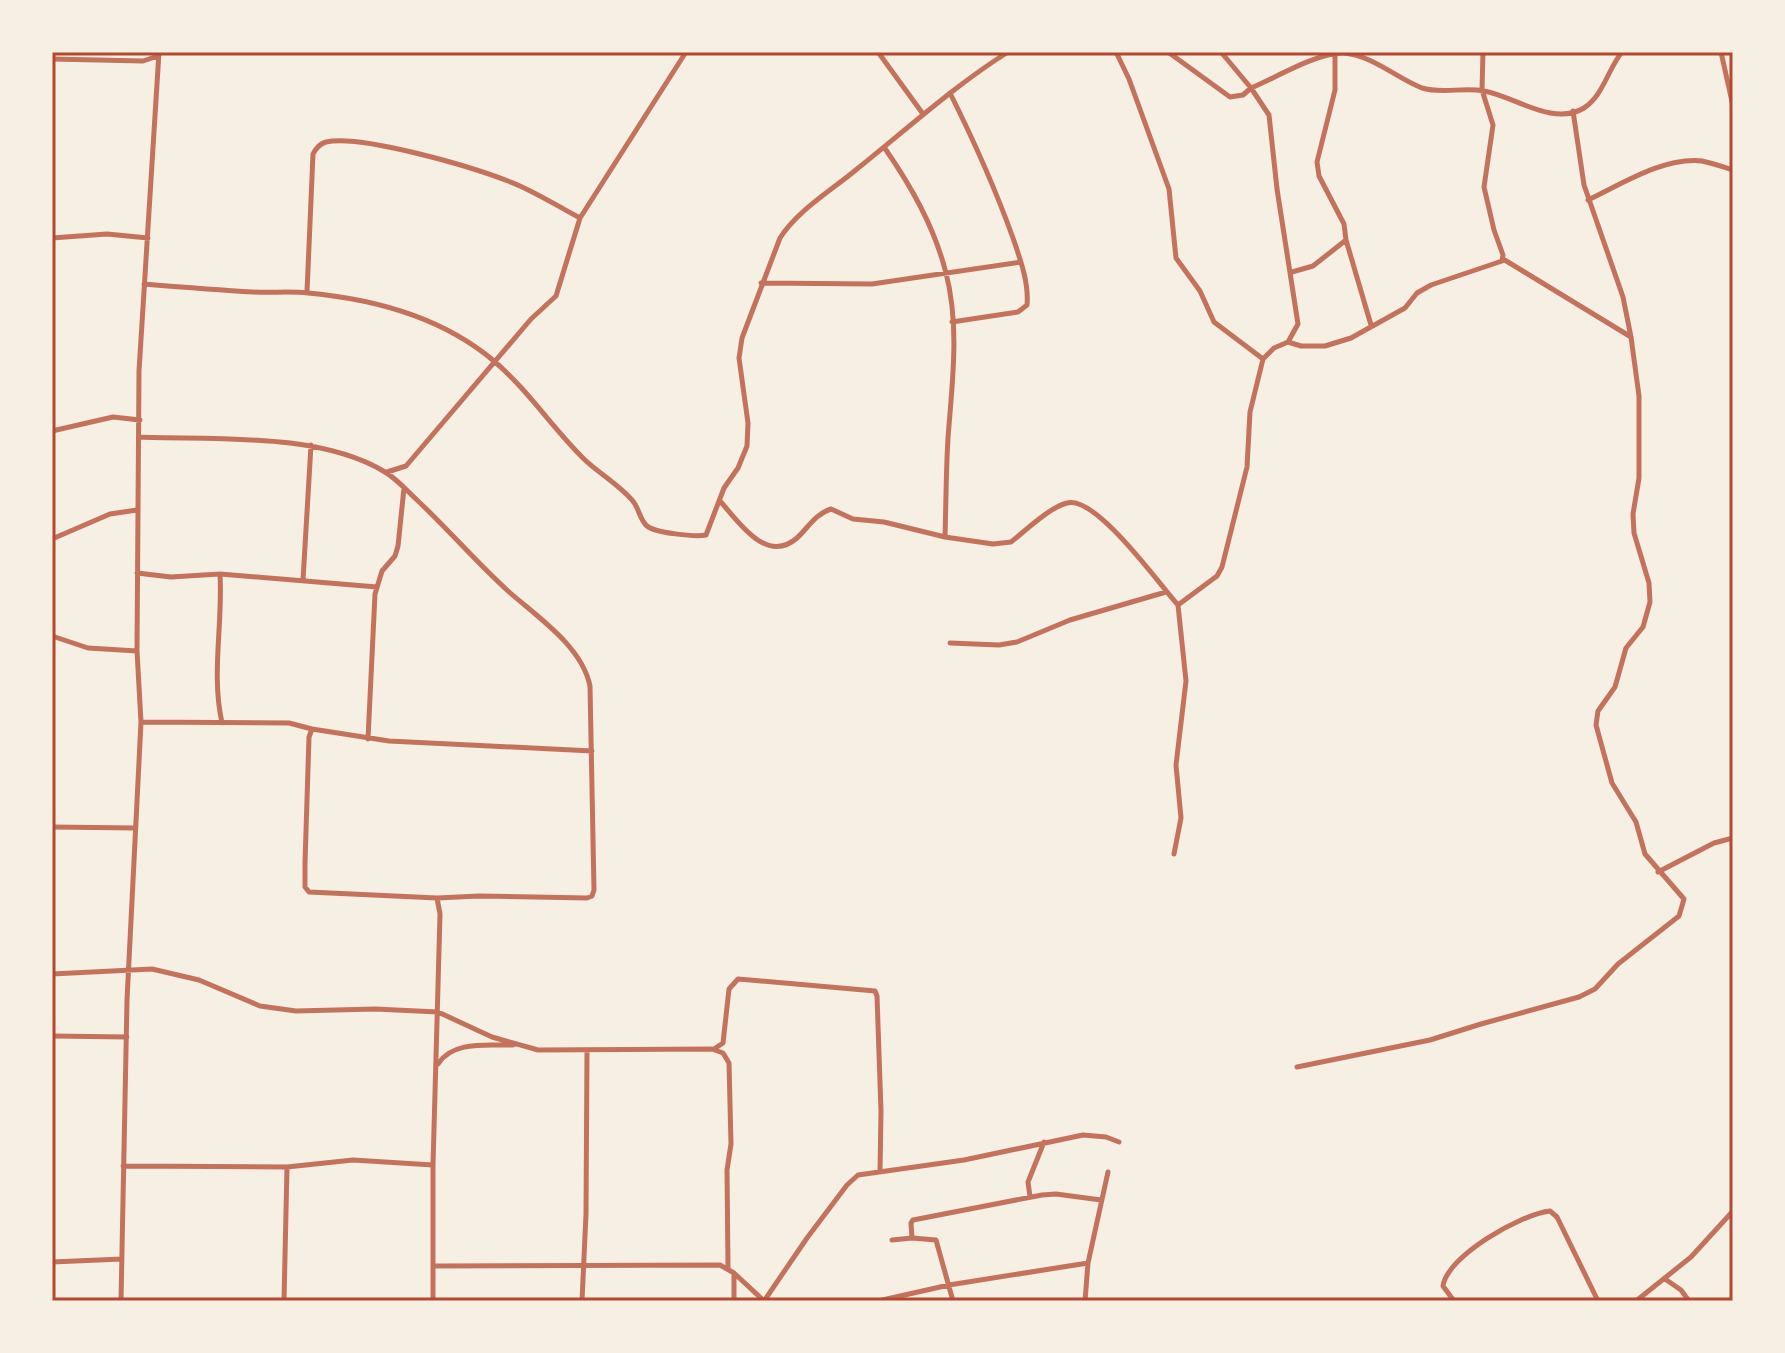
<svg xmlns="http://www.w3.org/2000/svg" width="1785" height="1353" font-family="Jost,sans-serif">
	<style>
		.lines { fill: none; stroke-linecap: round; stroke-linejoin: round }
		.minor { stroke: #c5725c; stroke-width: 5 }
		.neatline { fill: none; stroke: #b5482f; stroke-width: 3 }
	</style>
	<rect width="100%" height="100%" fill="#f6efe4"/>
	<g class="lines">
		<path class="minor" d="M878,52L923,114
			M1116,52L1129,79L1169,189L1176,258L1200,291L1214,322L1263,359
			M1168,52L1230,97L1243,95L1251,88C1275,78 1319,52 1343,53C1372,55 1396,78 1422,88C1441,94 1464,87 1484,91C1514,96 1553,127 1584,108C1603,96 1608,69 1622,52
			M1721,52L1733,106
			M52,59L143,61L158,56
			M950,93C974,141 995,188 1013,238C1020,259 1029,282 1027,305L1018,312L952,322
			M884,147C911,186 934,226 946,273C960,327 952,384 948,438C946,471 946,504 945,537
			M1588,200C1622,184 1663,157 1702,161C1712,163 1723,167 1733,170
			M52,238L107,234L148,238
			M1346,240L1371,325
			M1503,259L1631,337
			M1292,272L1313,266L1346,240L1344,224L1319,176L1317,162L1335,90V54
			M761,283L872,284L1021,262
			M144,284C180,287 217,290 253,292C272,293 290,291 308,293C374,299 443,318 494,361C529,391 553,429 585,460C600,474 619,485 632,500C639,507 639,519 647,526C655,533 695,537 706,535L724,488L738,468L747,446L748,423L739,358L742,338L780,238C798,210 832,190 857,169C907,129 954,86 1008,52
			M307,292L313,154C316,148 319,144 326,142C361,134 472,167 508,181C533,190 557,206 580,218
			M1288,342L1301,346H1325L1351,338L1405,308L1417,293L1431,285L1502,261L1503,255L1494,230L1484,187L1493,125L1482,90L1483,52
			M52,431L113,417L140,420
			M139,437C214,440 319,432 385,472C397,479 407,491 417,500C448,529 476,562 508,591C536,616 582,646 590,686L594,890L592,896L587,898L479,896L437,898L309,892L305,887V863L309,737L312,729
			M387,472L406,466L531,319L556,296L580,218L686,52
			M720,501C738,521 766,565 797,538C808,528 815,514 831,509L853,519L884,522L945,537L993,544L1011,542C1025,531 1050,507 1067,503C1096,495 1159,584 1178,605
			M52,539L110,514L137,510
			M137,573L171,577L220,574L377,587
			M220,574C223,624 211,674 222,723
			M303,580L311,445
			M52,636L88,648L137,651
			M950,643L999,645L1017,642L1070,620L1166,592
			M141,722L289,723L312,729L389,741L592,751
			M368,739L375,594L382,571L395,556L398,546L404,488
			M52,827L136,828
			M1174,854L1181,818L1176,765L1186,681L1178,605L1217,576L1222,567L1247,467L1250,412L1263,359L1274,348L1288,342L1298,324L1277,189L1269,115L1251,88L1221,52
			M1658,872L1714,843L1733,838
			M52,974L152,969L199,980L260,1006L296,1011L375,1009L438,1012L492,1037L538,1050L712,1049L723,1053L729,1063L731,1144L727,1170L728,1268
			M52,1036L127,1037
			M714,1049L723,1043L729,989L738,979L875,991L877,996L881,1111L880,1172
			M438,1064C453,1040 488,1046 513,1045
			M1297,1067L1430,1040L1481,1024L1579,997L1595,989L1618,964L1679,916L1684,899L1645,854L1636,822L1612,783L1596,725L1598,711L1615,687L1626,648L1643,627L1650,602L1649,583L1634,533L1633,514L1639,478V396L1631,337L1623,297L1584,185L1573,111
			M123,1166L287,1167L353,1160L433,1165
			M1030,1197L1028,1182L1044,1142
			M912,1238L911,1223L913,1220L1042,1195L1056,1194L1101,1200
			M892,1240L912,1238L936,1240L953,1301
			M52,1262L122,1259
			M434,1266L720,1265L734,1273L764,1301
			M1665,1279L1681,1290L1689,1301
			M121,1301L127,1000L141,722L137,651L139,371L159,52
			M284,1301L287,1167
			M433,1301V1165L440,914L437,898
			M582,1301L586,1214L587,1050
			M734,1301V1274
			M764,1301L807,1238L847,1185L858,1175L964,1160L1083,1135L1106,1137L1119,1142
			M878,1301L949,1285L1088,1263
			M1085,1301L1088,1263L1108,1172
			M1304,1301H1306
			M1454,1301L1443,1286C1447,1256 1521,1214 1550,1211L1557,1217L1598,1301
			M1636,1301L1691,1257L1733,1211"/>
	</g>
	<rect width="1785" height="1353" fill="none" stroke="#f6efe4" stroke-width="108"/>
	<rect x="54" y="54" width="1677" height="1245" class="neatline"/>
</svg>
